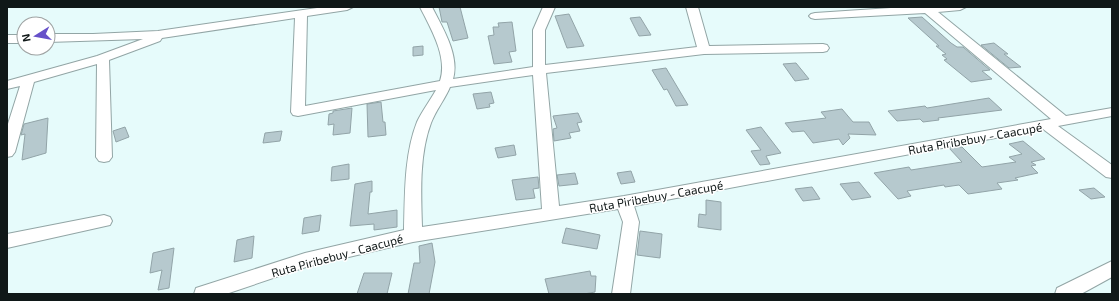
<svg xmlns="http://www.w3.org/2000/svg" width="1119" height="301" font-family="'Exo 2',sans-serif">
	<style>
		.building { fill: #b6c9ce; stroke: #92a4a8 }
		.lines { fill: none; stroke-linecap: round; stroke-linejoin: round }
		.minor-casing { stroke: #92a5a5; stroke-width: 2 }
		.minor { fill: #fff; fill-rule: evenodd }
		.labels { text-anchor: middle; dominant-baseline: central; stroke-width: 3; stroke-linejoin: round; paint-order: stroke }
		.street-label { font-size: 12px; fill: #101818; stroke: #fff }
	</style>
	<rect width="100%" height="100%" fill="#e6fbfb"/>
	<path class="building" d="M439,7H460L468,38L453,41L447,22H442Z
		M569,14L584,46L567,48L555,16Z
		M640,17L651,35L639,36L630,18Z
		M922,17L951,43L957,47H963L990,70L982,71L992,79L971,82L944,60L947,59L942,55L946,54L936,46H939L908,18Z
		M512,22L516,51L509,52L512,62L494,64L488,36L494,35L493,27H499L498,23Z
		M994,43L1008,54H1004L1021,67L1009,68L981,45Z
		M423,46V55L413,56V47Z
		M796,63L809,79L795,81L783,64Z
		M666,68L688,105L676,106L667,89L664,90L652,70Z
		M491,92L494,103L489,104L490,107L477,109L473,94Z
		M989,98L1002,110L938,118L939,120L923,122L920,119L897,121L888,111L925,106L927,108Z
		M381,102L383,122H385L386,135L368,137L367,104Z
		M352,108L350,133L333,135L334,124L328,125L329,114L333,113V111Z
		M842,109L853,122H869L876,135L848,134L850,138L843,145L839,139L813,143L804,131L792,132L785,123L826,118L821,112Z
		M578,113L582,122L577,123L580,131L569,133L571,138L554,141L553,129L557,128L553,116Z
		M48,118L46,153L22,160L25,134L21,135L24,124Z
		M125,127L129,137L116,142L113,131Z
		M761,127L781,153L766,156L770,164L760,165L751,151L761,150L746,130Z
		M282,131L280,141L263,143L265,133Z
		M1023,141L1045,159L1031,162L1036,165L1031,166L1038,173L1015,178L1018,180L997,183L1002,189L968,194L959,185L945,187L944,185L907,191L911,196L898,199L874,173L909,167L911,170L962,162L949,148L962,147L982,167L1016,162L1009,157L1022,154L1009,144Z
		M514,145L516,155L498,158L495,148Z
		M349,164V179L331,181L332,167Z
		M631,171L635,182L621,184L617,173Z
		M575,173L578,184L559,186L557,175Z
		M538,177L539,188L533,189L535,198L516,200L512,180Z
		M372,181V192H370L368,214L397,210V227L374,230V224L350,226L355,184Z
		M859,182L871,197L852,200L840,184Z
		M812,187L820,199L803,201L795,189Z
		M1094,188L1105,197L1091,199L1079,190Z
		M706,200L721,202V230L698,227L699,214L706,215Z
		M321,215L319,231L302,234L304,218Z
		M566,228L600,235L597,249L562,243Z
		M640,231L662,234L660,258L637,255Z
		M254,236L252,258L234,262L237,240Z
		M432,243L435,262L429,294H408L414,263H420L419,246Z
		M174,248L169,288L158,290L162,270L150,273L153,253Z
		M590,271L591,276H596L595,292L584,294H549L545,279Z
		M364,273H392L387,294H357Z"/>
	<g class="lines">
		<g class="minor-casing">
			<path id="minor" d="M324,7H353L347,10L307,16L305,106L440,81C448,57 431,29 420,7H432C442,27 460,55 453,79L533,67V30L543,7H555L545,30V65L697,47L686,7H698L709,46L823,44L827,45L829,48L827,51L823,52L704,54L546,73L559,206L624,196L1051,119L925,13L815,19L811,18L809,16L811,14L815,13L906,7H966L960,10L938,12L1066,116L1112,108V116L1058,126L1112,165V178L1106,177L1043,129L634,206L639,222L630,294H612L623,222L618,209L413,242L306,267L226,294H194L196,288L305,253L404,230C405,195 404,155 417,122C422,111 430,101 436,90L298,116L293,115L291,112L295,18L162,38L160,41L109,60L112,157L109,161L104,162L99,161L96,157L97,64L34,82L15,152L12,156L7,157V127L20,86L7,89V81L97,56L143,39L48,42V34H93L158,31ZM533,75L542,209L422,227C421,193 419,155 431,123C436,110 445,99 450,87Z
				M7,35H24V43H7Z
				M104,215L110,217L112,221L110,225L7,248V234Z
				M1112,261V277L1081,294H1055L1057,288Z"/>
		</g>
		<use href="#minor" class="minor"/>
	</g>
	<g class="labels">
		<g class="street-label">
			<text transform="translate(975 138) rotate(-10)">Ruta Piribebuy - Caacupé</text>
			<text transform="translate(656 196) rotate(-10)">Ruta Piribebuy - Caacupé</text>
			<text transform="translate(337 255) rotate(-15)">Ruta Piribebuy - Caacupé</text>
		</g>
	</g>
	<rect width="1119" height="301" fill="none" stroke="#101818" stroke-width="16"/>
	<g transform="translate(36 36) rotate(259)"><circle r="19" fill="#ffffff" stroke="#9fa3a3"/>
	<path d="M0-3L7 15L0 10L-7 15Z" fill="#6650c9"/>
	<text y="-6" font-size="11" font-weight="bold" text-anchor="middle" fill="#101818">N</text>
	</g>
</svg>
